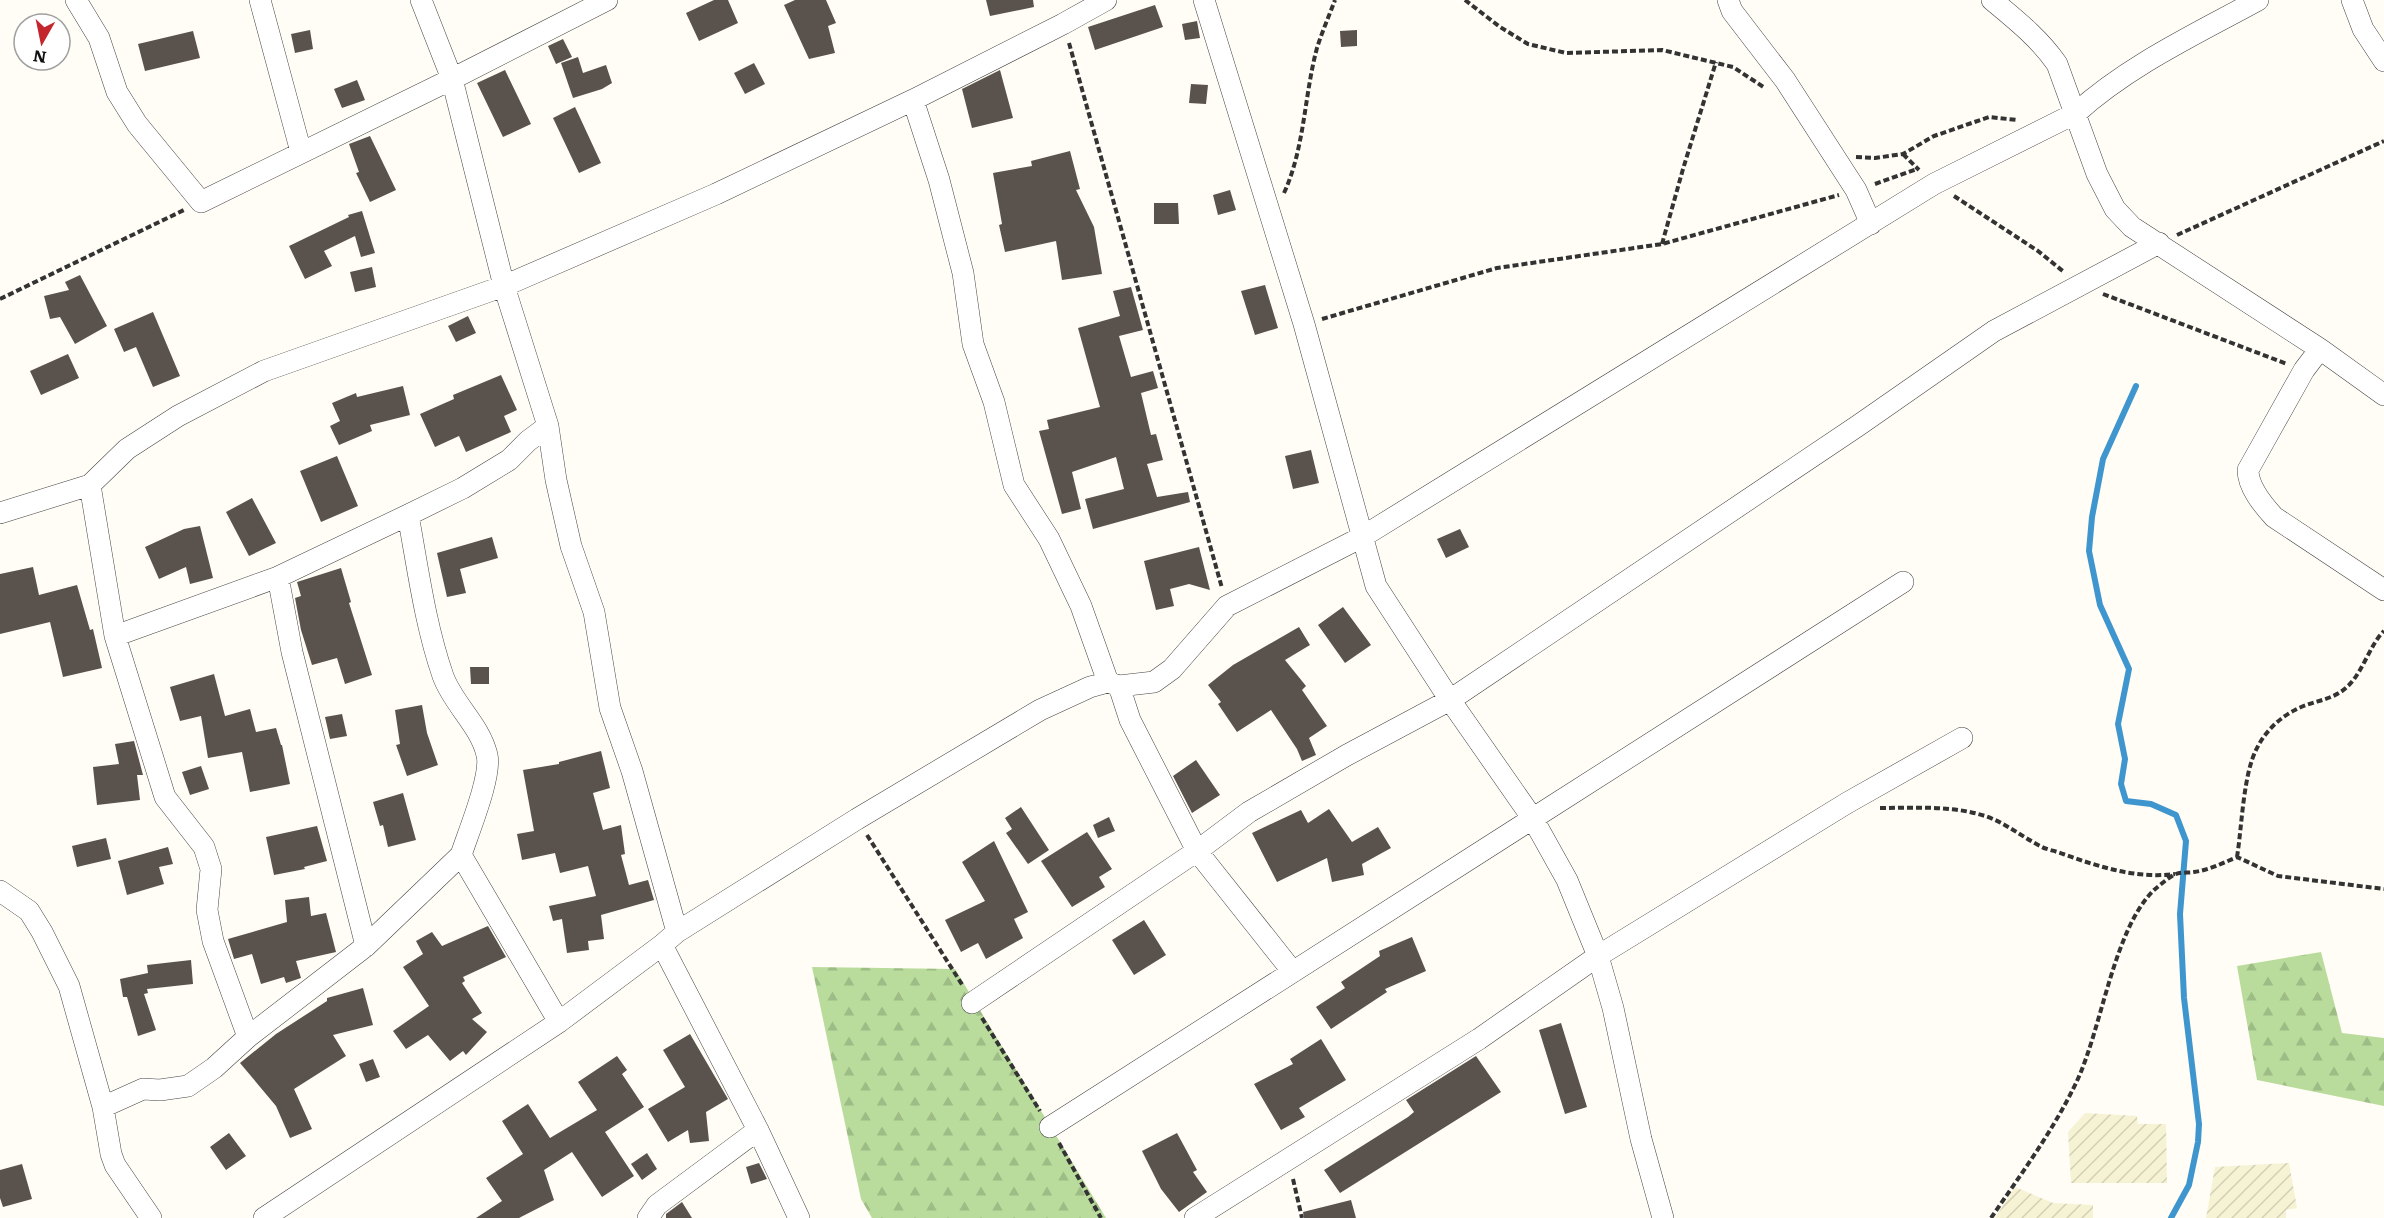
<svg xmlns="http://www.w3.org/2000/svg" width="2384" height="1218" font-family="Literata,serif">
	<style>
		.farmland { fill: url(#farmland-furrows) }
		.forest { fill: url(#forest-firs) }
		.lines { fill: none; stroke-linecap: round; stroke-linejoin: round }
		.stream { stroke: #3f96cf; stroke-width: 6 }
		.building { fill: #5a524d }
		.street-casing { stroke: #444; stroke-width: 22 }
		.path { stroke: #333; stroke-width: 4; stroke-dasharray: 6 3; stroke-linecap: butt }
		.street { stroke: #fff; stroke-width: 21 }
	</style>
	<defs>
		<pattern id="farmland-furrows" width="10" height="10" patternUnits="userSpaceOnUse" patternTransform="scale(1.5)"><rect width="10" height="10" fill="#f6f3d4"/><path d="M-1 1l2-2M0 10L10 0M9 11l2-2" fill="none" stroke="#d2cfb5"/></pattern>
		<pattern id="forest-firs" width="22" height="20" patternUnits="userSpaceOnUse" patternTransform="scale(1.5)"><rect width="22" height="20" fill="#b9dc9c"/><path d="M5 1l3.5 6h-7zM16 11l3.5 6h-7z" fill="#9ebc85"/></pattern>
	</defs>
	<rect width="100%" height="100%" fill="#fffdf5"/>
	<path class="farmland" d="M2085,1113L2137,1116L2138,1124H2166L2167,1183H2071L2068,1132Z
		M2289,1163L2297,1208L2286,1210V1218H2206L2215,1167Z
		M2015,1187L2053,1203L2093,1205V1218H1995Z"/>
	<path class="forest" d="M2321,952L2342,1033L2384,1038V1106L2257,1080L2237,966Z
		M812,967L955,969L1106,1218H872L861,1199Z"/>
	<g class="lines">
		<path class="stream" d="M2136,386L2103,459L2092,517L2089,551L2100,605L2129,669L2118,724L2125,759L2121,784L2126,801L2151,804L2176,815L2186,841L2180,914L2184,998L2199,1124L2198,1142L2189,1185L2171,1218"/>
	</g>
	<path class="building" d="M714,0H728L738,23L699,41L686,13Z
		M795,0H826L836,23L828,26L835,53L809,59L784,5Z
		M986,0H1033L1034,7L990,16Z
		M1155,5L1163,27L1095,50L1088,27Z
		M1197,21L1200,38L1185,40L1182,24Z
		M310,30L313,49L295,53L291,34Z
		M1357,30V46L1341,47L1340,31Z
		M193,31L200,58L145,71L138,44Z
		M563,39L572,57L556,64L548,46Z
		M578,57L583,73L606,65L612,83L602,89L573,98L561,63Z
		M754,63L765,84L745,94L734,73Z
		M505,70L531,124L503,137L477,83Z
		M1000,70L1013,118L972,128L962,89Z
		M357,80L365,100L342,108L334,89Z
		M1191,84L1208,85L1206,104L1189,103Z
		M575,107L601,163L579,173L553,118Z
		M370,136L396,190L370,202L356,173L359,172L349,144Z
		M1070,151L1080,189L1076,190L1094,227L1102,274L1062,280L1056,241L1005,252L999,225L1002,224L993,173L1032,166L1031,161Z
		M1230,190L1236,210L1218,215L1213,195Z
		M1154,203H1178L1179,224H1154Z
		M362,211L375,253L361,257L355,236L324,251L332,266L305,279L289,246L349,217L348,215Z
		M372,267L376,287L355,292L350,272Z
		M80,275L107,326L75,344L60,317L50,319L44,296L69,290L65,282Z
		M1265,285L1278,328L1255,335L1241,291Z
		M1131,287L1143,330L1119,336L1131,377L1153,371L1158,388L1141,393L1151,435L1156,434L1163,460L1147,464L1157,497L1188,492L1190,502L1093,529L1085,499L1124,489L1116,457L1072,472L1081,509L1062,514L1039,431L1049,429L1047,420L1100,407L1078,328L1120,316L1113,291Z
		M153,312L180,376L153,387L136,347L124,352L114,329Z
		M468,316L476,333L456,342L448,326Z
		M68,354L79,378L41,395L30,371Z
		M501,375L517,410L504,416L511,432L466,452L459,436L435,447L420,414L454,399L453,395Z
		M403,386L410,415L370,425L372,431L339,445L330,426L340,421L332,403L356,393L357,397Z
		M1311,450L1319,483L1293,489L1285,456Z
		M337,456L358,506L321,522L300,471Z
		M252,498L276,543L249,556L226,512Z
		M200,526L213,578L190,584L186,567L159,579L145,547L184,529Z
		M1460,529L1469,547L1446,558L1437,539Z
		M492,537L498,558L460,569L466,593L447,597L437,553Z
		M1199,547L1210,590L1189,584L1170,589L1174,606L1156,610L1144,561Z
		M33,567L39,595L77,585L90,630L93,629L102,668L63,677L50,622L0,634V574Z
		M341,568L351,602L349,603L372,675L345,684L337,658L312,665L301,630L295,598L301,596L297,582Z
		M1343,607L1371,645L1345,663L1318,625Z
		M1299,627L1310,645L1285,660L1306,686L1302,690L1327,726L1309,738L1316,755L1302,761L1297,749L1271,710L1237,732L1218,704L1221,702L1208,685L1233,665Z
		M470,667H489V684H471Z
		M214,674L225,716L250,709L256,732L276,728L281,745H282L290,784L250,792L242,752L208,758L201,716L180,721L170,687Z
		M422,705L427,733L438,765L407,776L396,745L400,744L395,710Z
		M342,714L347,736L330,739L325,717Z
		M134,741L143,775H137L140,800L97,805L93,767L119,764L115,744Z
		M601,751L610,788L593,793L603,830L621,825L625,854L621,855L629,885L648,880L654,900L601,915L604,939L588,941L589,950L567,953L562,919L553,921L549,906L596,896L588,866L560,873L555,853L522,860L517,834L534,831L523,770L559,764V762Z
		M1196,760L1220,795L1192,813L1173,776Z
		M201,766L209,789L190,795L182,772Z
		M403,793L416,840L388,847L383,825L380,826L373,802Z
		M1021,807L1049,850L1028,864L1006,833L1012,829L1005,818Z
		M1329,809L1352,842L1378,827L1391,848L1362,864L1364,875L1332,882L1327,858L1277,882L1252,833L1301,810L1308,823Z
		M1109,817L1115,831L1098,838L1093,825Z
		M317,826L327,861L304,867L305,869L274,875L266,837Z
		M1087,832L1112,869L1099,877L1105,887L1072,907L1041,861Z
		M106,838L111,859L77,867L72,846Z
		M994,841L1028,912L1014,919L1023,938L986,959L978,943L961,952L945,920L985,901L962,862Z
		M168,847L173,864L159,867L164,884L127,895L118,861Z
		M309,897L311,916L326,913L336,952L296,961L301,978L286,983L284,977L261,984L252,954L234,959L228,939L287,922L285,900Z
		M1144,920L1166,955L1134,975L1112,940Z
		M488,926L506,957L463,977L465,981L462,983L482,1013L472,1019L487,1032L466,1055L463,1051L450,1061L428,1035L406,1049L393,1031L429,1006L403,967L423,954L416,941L432,932L442,946Z
		M1412,937L1426,971L1385,989L1387,992L1331,1029L1316,1007L1345,988L1341,982L1380,956L1379,951Z
		M191,960L193,984L147,989L148,993L144,994L156,1030L138,1036L127,997H123L120,979L148,973L147,965Z
		M363,988L373,1025L333,1035L346,1056L294,1089L312,1129L290,1138L276,1106L240,1063L276,1034L327,1001V998Z
		M1561,1023L1587,1107L1565,1114L1539,1030Z
		M690,1034L728,1099L706,1112L709,1141L690,1143L688,1130L668,1142L648,1109L685,1087L663,1050Z
		M1321,1039L1346,1080L1299,1108L1305,1117L1281,1130L1254,1084L1293,1064L1290,1059Z
		M617,1056L627,1070L622,1074L644,1107L605,1132L634,1176L602,1197L572,1152L544,1170L554,1200L519,1218H476L502,1201L486,1178L523,1154L502,1121L528,1104L550,1138L597,1110L578,1082Z
		M1476,1056L1501,1092L1340,1193L1324,1170L1408,1117L1414,1112L1406,1100Z
		M373,1059L380,1077L366,1082L359,1064Z
		M229,1133L246,1156L226,1170L210,1147Z
		M1177,1133L1197,1170L1193,1172L1207,1192L1179,1212L1161,1189L1142,1151Z
		M647,1153L657,1169L642,1180L631,1164Z
		M759,1163L767,1179L751,1184L746,1167Z
		M22,1164L32,1199L3,1207L0,1198V1170Z
		M1351,1200L1356,1218H1304L1303,1212Z
		M682,1202L692,1218H666V1214Z"/>
	<g class="lines">
		<g class="street-casing">
			<path id="street" d="M76,0L99,38L117,92L137,124L201,202L452,79L607,0
				M260,0L301,152
				M421,0L452,79L504,286L548,426L556,480L571,546L594,612L610,708L632,771L677,932
				M1204,0L1304,324L1376,586L1450,700L1533,819L1567,880L1598,956L1613,1008L1641,1139L1663,1218
				M1728,0L1732,11L1785,80L1856,190L1871,224
				M1992,0C2016,20 2039,38 2057,64L2097,174L2115,209L2132,227L2320,349L2384,395
				M2352,0L2363,29L2384,61
				M913,100L939,180L963,273L973,344L994,402L1014,485L1049,539L1081,606L1108,682
				M2320,349L2304,370L2248,470C2248,487 2263,505 2274,517L2384,590
				M90,485L115,636L165,797L204,847L211,869L207,910L213,941L248,1037
				M0,513L90,485L127,449L178,416L264,371L504,286L716,194L913,100L1063,24L1106,0
				M408,515C418,569 425,624 443,676C453,704 480,725 487,755C492,776 468,833 461,855L559,1022
				M278,577L292,652L366,946
				M115,636L278,577L408,515L463,488L509,460L528,441L548,426
				M1119,686L1130,720L1197,851L1293,972
				M0,891L29,911L42,932L69,986L103,1107L111,1154L115,1165L151,1218
				M662,945L758,1130L799,1218
				M972,1003L1197,851L1249,812L1347,755L1450,700L1859,425L1994,331L2159,243
				M103,1107L143,1089L160,1090L188,1086L214,1068L248,1037L366,946L461,855
				M1050,1127L1903,582
				M264,1218L559,1022L662,945L677,932L857,819L1040,710L1090,687L1108,682L1119,686L1154,682L1172,669L1227,606L1362,537L1934,184L2076,113C2129,65 2196,34 2258,0
				M648,1218L657,1205L758,1130
				M1195,1218L1479,1039L1598,956L1847,803L1962,738"/>
		</g>
		<path class="path" d="M1465,0L1500,27L1528,44L1566,53L1662,50L1733,67L1765,88
			M1069,43L1222,588
			M1903,154L1919,170
			M1856,157L1875,158L1903,154L1934,136L1989,117L2017,120
			M1875,184L1917,169
			M1284,193C1305,147 1304,96 1317,48C1322,32 1329,16 1335,0
			M1954,196L2038,251L2064,272
			M2177,235L2384,141
			M1662,244L1683,169L1716,62
			M2103,294L2287,364
			M0,299L184,210
			M1322,319L1497,268L1662,244L1839,195
			M1880,808C1915,808 1951,805 1985,816C2006,823 2022,837 2042,847C2048,850 2056,851 2063,854C2100,867 2136,879 2175,874
			M867,835L963,986
			M2237,857C2242,827 2243,774 2257,748C2265,732 2279,718 2295,710C2313,700 2334,701 2349,685C2363,671 2371,643 2384,631
			M982,1018L1040,1111
			M1059,1143L1101,1218
			M1293,1179L1302,1218
			M1991,1218C2021,1174 2053,1131 2076,1083C2102,1029 2113,930 2154,890C2160,885 2169,877 2176,874C2181,872 2188,873 2194,872C2209,870 2223,863 2237,857L2278,876L2384,889"/>
		<use href="#street" class="street"/>
	</g>
	<g transform="translate(42 42) rotate(189)"><circle r="28" fill="#ffffff" stroke="#a0a0a0" stroke-width="1.5"/>
	<path d="M0-4.5L10 22L0 15L-10 22Z" fill="#c4262e"/>
	<text y="-9" font-size="16" font-weight="bold" text-anchor="middle" fill="#111111">N</text>
	</g>
</svg>
